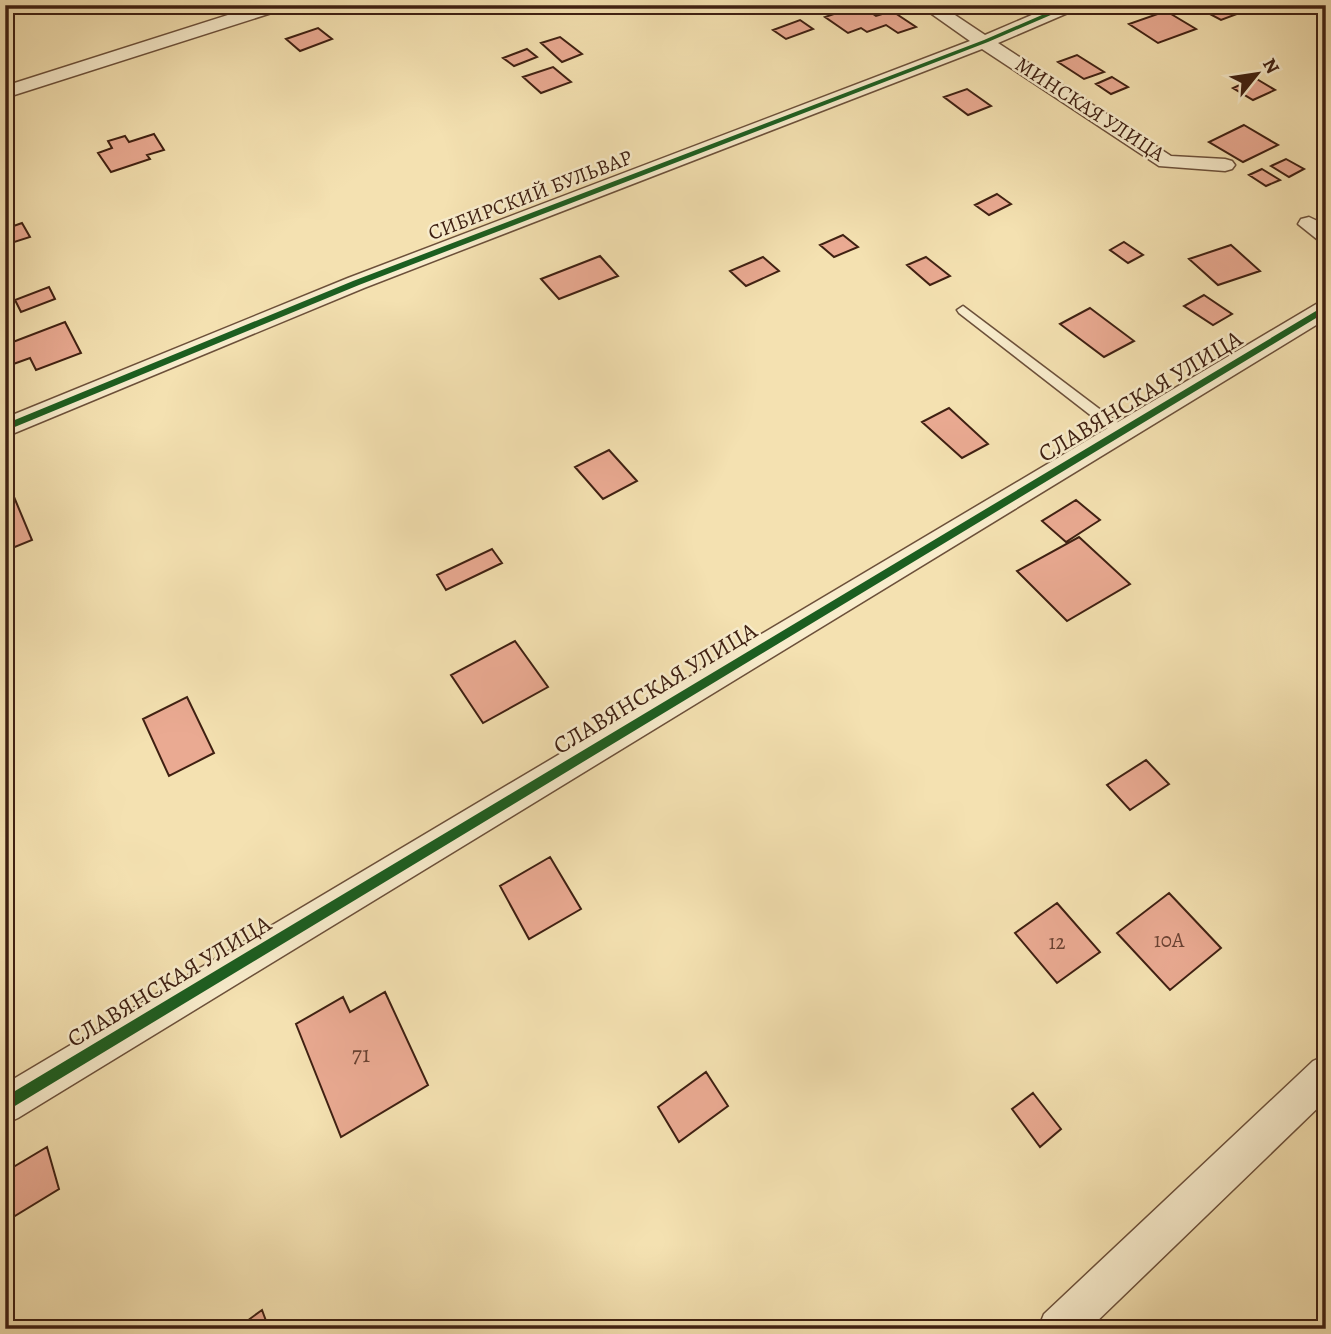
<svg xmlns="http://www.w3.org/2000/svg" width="1331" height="1334" font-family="Alegreya,serif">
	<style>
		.building { fill: #eaaa92; stroke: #3f2012; stroke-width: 2 }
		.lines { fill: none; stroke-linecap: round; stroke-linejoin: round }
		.service-casing { stroke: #6c503a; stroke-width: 3 }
		.minor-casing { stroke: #6c503a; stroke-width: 3 }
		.service { fill: #f8eccc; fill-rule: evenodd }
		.minor { fill: #f8eccc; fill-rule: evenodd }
		.cycleway-casing { stroke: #f8eccc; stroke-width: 5 }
		.cycleway { fill: #1b5e20; fill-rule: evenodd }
		.labels { text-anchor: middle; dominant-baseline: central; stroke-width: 5; stroke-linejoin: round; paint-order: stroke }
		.far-street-label { font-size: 21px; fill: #3f2012; stroke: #f8eccc }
		.number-label { font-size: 21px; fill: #6a4232 }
		.street-label { font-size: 24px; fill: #3f2012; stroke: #f8eccc }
		.near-number-label { font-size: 24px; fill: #6a4232 }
	</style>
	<rect width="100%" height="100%" fill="#f4e1b1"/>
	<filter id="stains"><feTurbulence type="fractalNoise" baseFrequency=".00286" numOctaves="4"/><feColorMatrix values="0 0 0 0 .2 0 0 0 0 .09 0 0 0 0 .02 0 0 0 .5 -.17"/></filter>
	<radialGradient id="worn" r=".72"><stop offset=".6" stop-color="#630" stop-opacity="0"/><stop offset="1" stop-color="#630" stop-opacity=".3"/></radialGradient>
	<path class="building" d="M860,5L876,16L892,11L916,27L898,33L886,25L867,32L861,28L848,33L825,17Z
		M1193,5H1257L1258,6L1221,20Z
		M1166,11L1196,29L1158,43L1129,24Z
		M800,20L813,29L786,39L773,30Z
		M318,28L332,39L300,51L286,39Z
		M560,37L582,54L562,62L541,43Z
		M527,49L537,57L514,66L503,58Z
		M1077,55L1104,72L1084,79L1058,62Z
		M553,67L571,82L541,93L523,77Z
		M1112,77L1128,87L1111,94L1096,84Z
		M1255,78L1275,90L1253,100L1233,88Z
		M967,89L991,106L968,115L944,97Z
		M1244,125L1278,145L1243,162L1209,142Z
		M154,134L164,150L147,155L150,159L111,172L98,153L112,148L108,141L125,136L129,142Z
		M1286,159L1304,169L1289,177L1271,166Z
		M1262,169L1280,180L1266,186L1249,175Z
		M997,194L1011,204L989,215L975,205Z
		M22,223L30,237L5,245V229Z
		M843,235L858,247L834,257L820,245Z
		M1124,242L1143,255L1128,263L1110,250Z
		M1231,245L1260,271L1218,285L1189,259Z
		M600,256L618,276L559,299L541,279Z
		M763,257L779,271L746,286L730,271Z
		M926,257L950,276L930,285L907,265Z
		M49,287L55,299L21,312L15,300Z
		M1204,295L1232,314L1213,325L1184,306Z
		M1090,308L1134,341L1104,357L1060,324Z
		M65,322L81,353L36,370L30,358L5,367V345Z
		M949,408L988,444L962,458L922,422Z
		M609,450L637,481L603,499L575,467Z
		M14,497L32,540L5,551V500Z
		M1076,500L1100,520L1066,542L1042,521Z
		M1079,537L1130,584L1067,621L1017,571Z
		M492,549L502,563L446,590L437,575Z
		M515,641L548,687L483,723L451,675Z
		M187,697L214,753L169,776L143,719Z
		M1146,760L1169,784L1130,810L1107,785Z
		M550,857L581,909L529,939L500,886Z
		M1169,893L1221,948L1170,990L1117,933Z
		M1057,903L1100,952L1057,983L1015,933Z
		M385,992L428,1085L341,1137L296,1024L343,997L350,1012Z
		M706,1072L728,1106L679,1142L658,1107Z
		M1033,1093L1061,1129L1040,1147L1012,1109Z
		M47,1147L59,1189L5,1222V1172Z
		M262,1310L269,1329H236Z"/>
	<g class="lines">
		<g class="service-casing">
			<path id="service" d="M963,306L1126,429L1128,432L1126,435H1116L959,313L957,310Z"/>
		</g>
		<g class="minor-casing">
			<path id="minor" d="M259,5H287L284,9L5,98V86Z
				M919,5H940L985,35L1055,5H1080L1077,9L998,43L1171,156L1225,159L1232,161L1235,165L1232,169L1225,171L1159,166L982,49L364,288L5,437V418L348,278L970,41Z
				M1309,217L1326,225V242L1318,240L1298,224L1301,219Z
				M1326,300V319L18,1118L5,1124V1084L1318,303Z
				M1326,1055V1100L1089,1329H1038L1044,1314L1313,1061Z"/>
		</g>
		<use href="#service" class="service"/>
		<use href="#minor" class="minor"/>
		<g class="cycleway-casing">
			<path id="cycleway" d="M1065,5H1074L988,42L359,285L5,431V424L353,281L984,40Z
				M1326,305V312L5,1112V1097Z"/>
		</g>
		<use href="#cycleway" class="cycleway"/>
	</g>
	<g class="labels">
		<g class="far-street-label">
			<text transform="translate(1090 109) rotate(33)">МИНСКАЯ УЛИЦА</text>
			<text transform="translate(530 195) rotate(-21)">СИБИРСКИЙ БУЛЬВАР</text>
		</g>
		<g class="number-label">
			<text x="1169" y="940">10А</text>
			<text x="1057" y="942">12</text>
		</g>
		<g class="street-label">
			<text transform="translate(1140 396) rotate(-31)">СЛАВЯНСКАЯ УЛИЦА</text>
			<text transform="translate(655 688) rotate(-31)">СЛАВЯНСКАЯ УЛИЦА</text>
			<text transform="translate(169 981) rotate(-31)">СЛАВЯНСКАЯ УЛИЦА</text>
		</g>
		<g class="near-number-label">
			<text x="361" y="1054">71</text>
		</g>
	</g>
	<rect width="1331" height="1334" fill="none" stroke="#f4e1b1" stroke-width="28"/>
	<rect x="7" y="7" width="1317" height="1320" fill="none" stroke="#3f2012" stroke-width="3.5"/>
	<rect x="14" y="14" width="1303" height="1306" fill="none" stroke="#3f2012" stroke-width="2"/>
	<g transform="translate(1257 74) rotate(60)" stroke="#f8eccc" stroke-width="5" paint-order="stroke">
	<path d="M0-5L12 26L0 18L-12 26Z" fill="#3f2012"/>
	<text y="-10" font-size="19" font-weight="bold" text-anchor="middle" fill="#3f2012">N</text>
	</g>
	<rect width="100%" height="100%" filter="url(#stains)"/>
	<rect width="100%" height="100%" fill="url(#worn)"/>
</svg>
